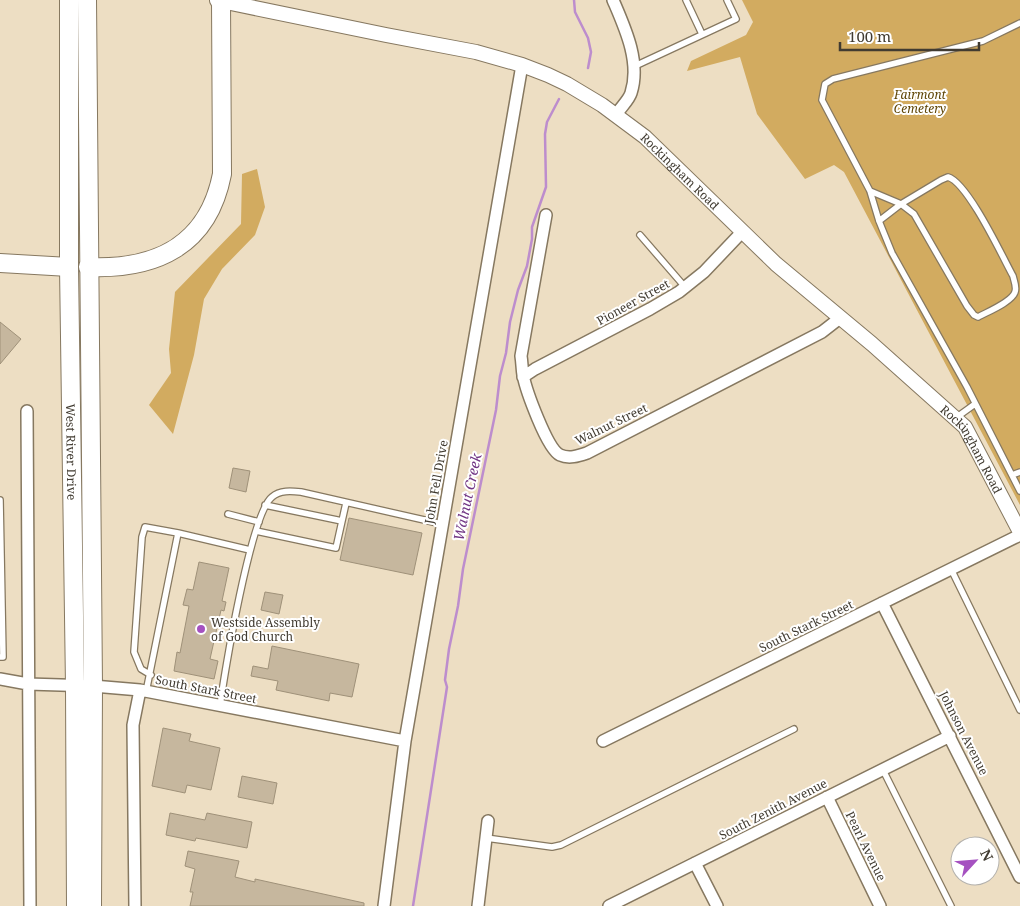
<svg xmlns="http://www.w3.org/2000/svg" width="1020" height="906" font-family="'Noto Serif',serif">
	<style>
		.green { fill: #d2ab60 }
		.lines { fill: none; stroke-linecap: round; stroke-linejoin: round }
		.stream { stroke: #bd8dcd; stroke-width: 2.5 }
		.building { fill: #c6b79e; stroke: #9f9179 }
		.service-casing { stroke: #867860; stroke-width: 8 }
		.minor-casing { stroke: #867860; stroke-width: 14 }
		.tertiary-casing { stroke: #867860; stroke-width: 16 }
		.primary-casing { stroke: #867860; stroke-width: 20 }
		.service { stroke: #fff; stroke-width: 5.5 }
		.minor { stroke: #fff; stroke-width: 11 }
		.tertiary { stroke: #fff; stroke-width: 14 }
		.primary { stroke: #fff; stroke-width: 18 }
		.poi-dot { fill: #a551c0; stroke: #fff; stroke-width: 2 }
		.labels { text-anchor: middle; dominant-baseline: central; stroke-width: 4; stroke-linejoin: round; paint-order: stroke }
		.park-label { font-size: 12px; font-style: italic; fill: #5f4505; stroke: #fff }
		.street-label { font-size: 12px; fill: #413b31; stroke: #fff }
		.poi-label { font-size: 12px; fill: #413b31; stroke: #fff; text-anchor: start }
		.water-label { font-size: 14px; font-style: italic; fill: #723785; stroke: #fff }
	</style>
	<rect width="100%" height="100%" fill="#eddec3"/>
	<path class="green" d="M742,0H1020V505L844,172L834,165L805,179L757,114L740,57L687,71L691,61L746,35L753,22Z
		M257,169L265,207L255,235L222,269L204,299L194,355L173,434L149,405L171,373L169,349L175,292L241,224L242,174Z"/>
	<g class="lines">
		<path class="stream" d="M574,0L575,12L588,38L591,52L588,68
			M413,906L447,687L445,680L449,649L458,606L463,569L496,410L500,376L506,353L510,322L518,290L527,266L532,239V227L546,187L545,134L547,122L559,99"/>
	</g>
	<path class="building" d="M0,322L21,339L0,364Z
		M233,468L250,471L246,492L229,488Z
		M349,518L422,533L413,575L340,560Z
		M199,562L229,568L222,601L226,602L224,611L221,610L210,659L218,661L214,679L174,671L177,652L180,653L189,606L183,605L187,589L193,590Z
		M265,592L283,595L279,614L261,610Z
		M272,646L359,664L352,697L330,693L329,701L276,690L278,681L251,676L253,666L268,669Z
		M163,728L191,734L189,741L220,748L211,790L187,785L185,793L152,786Z
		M242,776L277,783L273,804L238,797Z
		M170,813L205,820L207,813L252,822L247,848L196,838L195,841L166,835Z
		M188,851L239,861L235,877L255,882V879L364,903V906H190L193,892H190L195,869L185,866Z"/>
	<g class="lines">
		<g class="service-casing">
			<path id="service" d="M686,0L702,34
				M1020,23L983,41L833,79L825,84L822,100L870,191L879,221L892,253L967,387L1020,491
				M635,66L736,19L727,0
				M948,177C968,183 1002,256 1013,276C1014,281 1017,287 1015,292C1012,302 987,312 978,317L974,315L967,306L914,214L901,204L941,180Z
				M870,191L901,204L879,221
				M640,235L685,287
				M957,417L975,404
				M1012,475L1020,472
				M0,500L3,657H0
				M265,505L342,521
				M228,514L259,522
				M256,531L336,548L346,503
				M951,569L1020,710
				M151,675L141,669L134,652L142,537L145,527L178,533L250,550
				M146,692L178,533
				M220,707C224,674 251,513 272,497C280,490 291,491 301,492L442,524
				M883,770L951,906
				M486,838L552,847L561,845L794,729"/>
		</g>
		<g class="minor-casing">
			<path id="minor" d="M613,0C625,28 641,62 631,93C629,100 620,108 616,115
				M546,215L521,356C522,362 522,369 523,375C526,390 547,449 560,455C569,459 578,456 587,453L822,332L840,318
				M523,377L535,369L650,309L679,292L704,272L742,232
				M27,411L30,906
				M882,603L1020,877
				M0,679L28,684L93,686L140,690L405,741
				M603,741L1020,535
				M827,797L880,906
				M695,863L717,906
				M135,906L133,725L140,690
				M384,906L405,741L522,65
				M478,906L488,821
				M609,906L950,736"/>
		</g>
		<g class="tertiary-casing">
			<g id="tertiary">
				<path id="s1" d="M221,1L386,35L476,52L522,65L548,75L567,84L602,105L645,137L776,264L872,344L965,427L1020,532"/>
			</g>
		</g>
		<g class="primary-casing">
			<g id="primary">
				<path id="s2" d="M69,0V267L75,686L76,906"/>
				<path d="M87,0L93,686L92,906"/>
				<path d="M0,263L69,267"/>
				<path d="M88,267C156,270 208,246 222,174L221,1L219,0"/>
			</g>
		</g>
		<use href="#service" class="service"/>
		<use href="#minor" class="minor"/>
		<use href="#tertiary" class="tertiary"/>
		<use href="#primary" class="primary"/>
	</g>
	<circle class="poi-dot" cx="201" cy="629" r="5"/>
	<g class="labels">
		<g class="park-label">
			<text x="920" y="94">Fairmont<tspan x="920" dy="14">Cemetery</tspan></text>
		</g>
		<g class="street-label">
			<text stroke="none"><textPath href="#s1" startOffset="500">Rockingham Road</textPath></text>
			<text transform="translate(633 302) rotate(-29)">Pioneer Street</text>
			<text transform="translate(611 424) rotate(-26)">Walnut Street</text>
			<text stroke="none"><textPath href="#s1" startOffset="905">Rockingham Road</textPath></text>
			<text stroke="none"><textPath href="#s2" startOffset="452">West River Drive</textPath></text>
			<text transform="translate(436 482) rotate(-80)">John Fell Drive</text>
			<text transform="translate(806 626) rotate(-26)">South Stark Street</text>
			<text transform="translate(206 689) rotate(11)">South Stark Street</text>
			<text transform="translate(964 733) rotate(63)">Johnson Avenue</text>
			<text transform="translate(773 809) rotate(-27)">South Zenith Avenue</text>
			<text transform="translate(866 846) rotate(64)">Pearl Avenue</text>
		</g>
		<g class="poi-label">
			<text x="211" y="622">Westside Assembly<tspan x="211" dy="14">of God Church</tspan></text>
		</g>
		<g class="water-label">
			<text transform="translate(467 497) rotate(-78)">Walnut Creek</text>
		</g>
	</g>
	<g transform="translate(975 861) rotate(64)"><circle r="24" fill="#ffffff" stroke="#b3b1ad"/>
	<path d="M0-4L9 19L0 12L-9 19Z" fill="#a551c0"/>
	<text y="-8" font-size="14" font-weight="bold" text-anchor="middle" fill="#413b31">N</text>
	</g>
	<path d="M840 42v8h139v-8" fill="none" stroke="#413b31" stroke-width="2.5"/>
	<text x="848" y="42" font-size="15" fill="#413b31" stroke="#ffffff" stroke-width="4" paint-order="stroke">100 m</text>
</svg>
